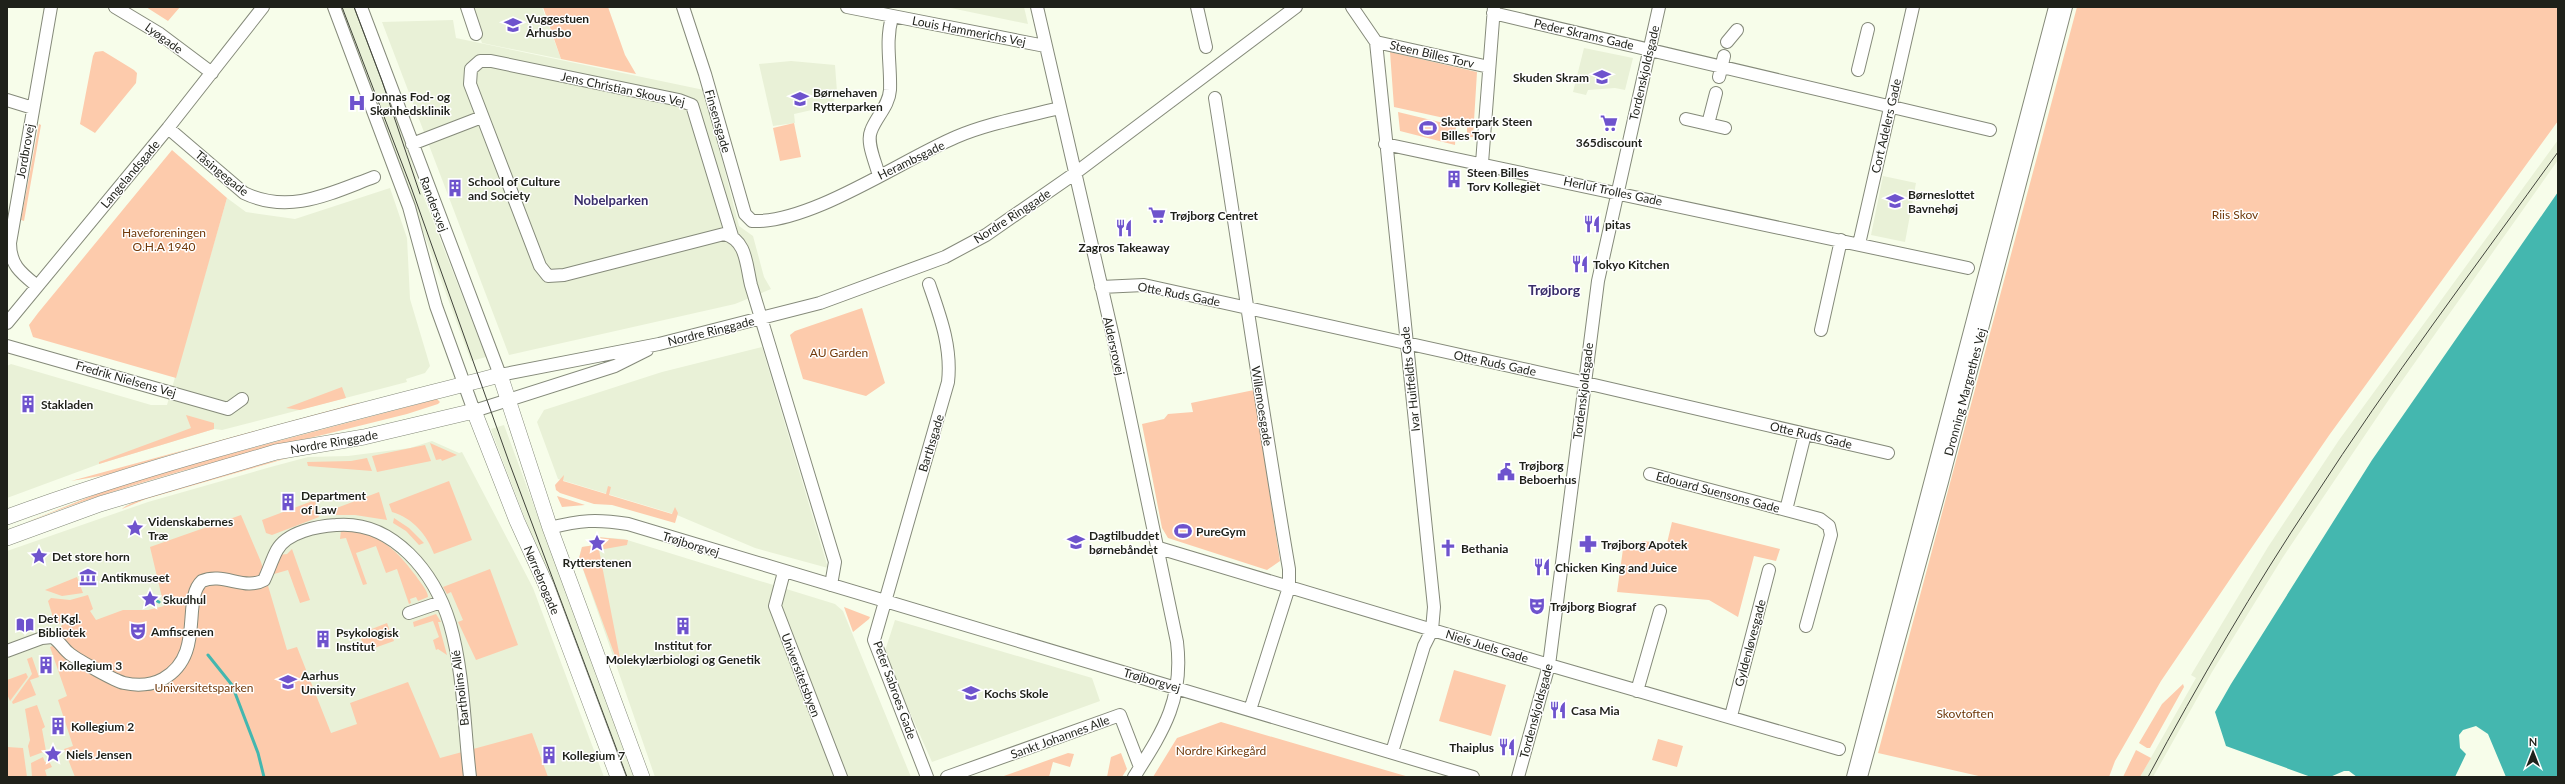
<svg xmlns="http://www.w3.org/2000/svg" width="2565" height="784" font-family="Lato,sans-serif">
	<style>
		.built { fill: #e9f1d7 }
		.green { fill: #fdcbac }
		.water { fill: #44b7af }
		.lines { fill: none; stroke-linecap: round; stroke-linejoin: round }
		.stream { stroke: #44b7af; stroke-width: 3 }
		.minor-casing { stroke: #858a7a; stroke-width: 14 }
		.major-casing { stroke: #858a7a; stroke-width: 16 }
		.minor { stroke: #fff; stroke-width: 12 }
		.major { stroke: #fff; stroke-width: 15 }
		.tram { stroke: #41443b; stroke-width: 1 }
		.labels { text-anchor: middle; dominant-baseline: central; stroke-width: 3; stroke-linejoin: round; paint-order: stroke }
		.poi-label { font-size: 12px; font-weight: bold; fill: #1f211a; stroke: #fff; text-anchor: start }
		.street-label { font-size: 12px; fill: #1f211a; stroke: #fff }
		.park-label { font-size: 12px; fill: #70390a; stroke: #fff }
		.neighbourhood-label { font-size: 13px; font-weight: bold; fill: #3a2f6b; stroke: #fff }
		.quarter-label { font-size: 14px; font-weight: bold; fill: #3a2f6b; stroke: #fff }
	</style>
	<rect width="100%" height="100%" fill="#f7fdea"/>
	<path class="built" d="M340,7H356L394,107L419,185L486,357L471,361Z
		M474,7H542L561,59L482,43L470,8Z
		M946,7H1024L1028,24Z
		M453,20L456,38L704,90L739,226L753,236L764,277L771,289L735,304L509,355L382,22Z
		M1584,48L1633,58L1625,90L1615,88L1588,90L1586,95L1573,92Z
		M791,61L835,65L837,92L834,93V105L794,114L795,123L773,126L759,64Z
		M2558,140V160L2392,395L2283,557L2212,672L2153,777H2140L2196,678L2191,675L2268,547L2339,440Z
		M1883,176L1916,183L1905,242L1871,235Z
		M390,188L407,238L410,299L430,366L425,373L406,379L407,382L222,430L214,429L99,464L7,498V366L11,364L151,405H167L227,198L246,212L295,219Z
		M762,347L828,568L755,548L677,515L558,479L537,422L544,410L662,372Z
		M504,425L528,490L635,777H624L493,435L491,429Z
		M432,441L459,453L462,452L533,588L604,777H7V551L148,502L267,468L308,457L348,456L410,448Z
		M597,537L624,539L835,604L843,611L911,777H655L579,558L582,547L595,545Z
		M895,620L1092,678L1100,701L932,762L884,654Z"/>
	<path class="green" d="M146,7H180L168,21Z
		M543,7H608L625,55L636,74L561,59Z
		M2077,7H2558V121L2330,434L2239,566L2161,681L2115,761L2109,777H1983L1878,753Z
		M103,51L134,70L137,73L136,83L95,133L80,124L93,56L95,52Z
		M1390,52L1477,72L1473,137H1467V123L1394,107Z
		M1398,112L1456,126L1455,145L1400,131Z
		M794,123L801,157L780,161L773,128Z
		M39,124L41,125L24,221L21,220Z
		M172,150L227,198L176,378L33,337L29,325L38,313Z
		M862,308L885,383L866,396L803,379L790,335L795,331Z
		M342,387L346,398L300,410L286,408Z
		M1254,390L1280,561L1267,570L1168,538L1162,528L1142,424L1164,419L1168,414L1193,412L1191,403Z
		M437,399L440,402L438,404L407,414C272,448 135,477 7,530L99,493L169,470Z
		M361,402L338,410L186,450L106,475L71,481Z
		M186,415L214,423V429L99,464V462L191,428Z
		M430,443L457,455L442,461L441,459L436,460Z
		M425,445L431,461L377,472L372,456Z
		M295,456L146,499L122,509C134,496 269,462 295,456Z
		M367,458L372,471L308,466L307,462L351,461Z
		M564,475L563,481L606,494L608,486L611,487L609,495L672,514L675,507L678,513L675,523L612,505L594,504L560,493L556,490L555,485Z
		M449,481L472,540L434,554C427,535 413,518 392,512L389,504Z
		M379,492L387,520L355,515H327L326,512Z
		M557,496L585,505L562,507Z
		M315,500L319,517L272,535L266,533L262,520Z
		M241,515L261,562L287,650L297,647L331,733L357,724L350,703L408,682L440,758L532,733L548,777H75L64,749L73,746L58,700L67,696L50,647L63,642L56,636L63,623L55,624L48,601L51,598L70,600L88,595L93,609L90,611L96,620L123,610H148L164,606L150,547Z
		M394,518L409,528L424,543L419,545L406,531L393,523Z
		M1672,522L1780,549L1776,561L1754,556L1738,617L1709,600L1617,592L1624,542L1642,545V541L1667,543Z
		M341,530C378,532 395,548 416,576C420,582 428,591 428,597L418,601L416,597L410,599L411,603L409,604L397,569L386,573L376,546L356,553L367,584L363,585L346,538L340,539Z
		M597,537L628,540L627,545L599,550L621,663L618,664L579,558L582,547L595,545Z
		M292,549L310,600L300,603L288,570L274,574L273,571L279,555L287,554Z
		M490,569L518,645L476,660L458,622L463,620L451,592L447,594L443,587Z
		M77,577L83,593L62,596L45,590Z
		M844,607L870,617L869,619L853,632Z
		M436,614L441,622H438L447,655L438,649L436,650L433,640L439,637L433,621L414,627L413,622Z
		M387,623L394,641L366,651L359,634Z
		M32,657L39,677L30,680L36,695L13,704L12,702L32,674L27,659Z
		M1454,670L1506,685L1491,736L1439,721Z
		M26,673L28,677L10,701L7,694V680Z
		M2183,684L2184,687L2150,748H2147L2139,743L2162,704Z
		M37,705L45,727L42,729L46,751L30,757L28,746L30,740L25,709Z
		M1221,722L1409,777H1153L1177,738Z
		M1658,739L1683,746L1677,767L1652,760Z
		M7,747L23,748L27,777H7Z
		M2136,750L2151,758L2140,777H2123Z
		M1068,753L1074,754L1070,767L1053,762L1049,777H1001Z
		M1121,753L1127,769L1122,777H1107L1111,757Z
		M43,757L45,762L49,761L52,767L45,770L47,777H32L31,763Z"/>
	<path class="water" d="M2558,192V777H2506L2488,734L2476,726L2463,730L2459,735L2460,748L2466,754L2455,777H2357L2349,771H2344L2330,777H2311L2226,746L2215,712L2231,684L2372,460Z"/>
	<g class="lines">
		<path class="stream" d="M157,601L159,602
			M208,655L232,685L258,753L264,777"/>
		<g class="minor-casing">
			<path id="minor" d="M115,7L160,34L212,73
				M334,7L409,207L436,306L474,411L615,366L647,350
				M361,7L500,375L659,344L820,303L945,257L986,235L1074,174L1296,7
				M467,7L476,34
				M683,7L705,74L745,214L752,221C810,224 902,160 956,137C989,123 1025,117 1059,108
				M847,7L1045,46
				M1037,7L1114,341L1177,642C1184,700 1163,731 1134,777
				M1197,7L1206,47
				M1352,7L1376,42L1434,607L1432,630L1424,646L1392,752
				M1493,13L1990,130
				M1376,42L1489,67
				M1727,42L1737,30
				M1858,70L1868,29
				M1719,77L1724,56
				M1215,98C1240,255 1262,412 1289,569V587L1250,710
				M7,100L33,108
				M1686,119L1725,128
				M1708,124L1716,93
				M168,128L244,193C290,215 331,193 374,177
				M412,144L482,117
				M1385,144L1968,268
				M1482,163L1494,7
				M879,176C876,163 866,143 871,131C876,117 889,106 890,90C891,64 885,42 892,17
				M732,236L692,105L679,100L491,61H480L471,69L470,84L540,266L548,276L564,275L724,234C747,240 746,265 751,285L835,562L831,585
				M1859,244L1913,7
				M37,286C21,273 10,265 10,243L51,7
				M1101,287L1144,285L1577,381L1888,453
				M7,323L168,128L263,7
				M1821,330L1841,240
				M7,346L228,409L242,399
				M1650,474L1820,519L1829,526L1831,535L1806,626
				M1786,510L1805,434
				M550,528C580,520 597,519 628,524L1473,777
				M1159,548L1549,665L1839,749
				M784,572L775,606L841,777
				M409,613L441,602
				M7,651L42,638L52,637C60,641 63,649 70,654C78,660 115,681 124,683C137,686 152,685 163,679C206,655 181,600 202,581C223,572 245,591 264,580C269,570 272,559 277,550C287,532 318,526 336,525C394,520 435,574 450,624C464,673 464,727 470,777
				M1637,691L1660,611
				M1731,716L1769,570
				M927,777L874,640L948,382C952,347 940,316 929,284
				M947,777L1120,715L1140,767
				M1518,777L1549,665L1598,281L1659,7
				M1853,777L2055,7
				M1861,777L1942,482L2066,7"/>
		</g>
		<g class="major-casing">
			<path id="major" d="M7,517C167,458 334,418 500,375L550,528L642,777
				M7,538L100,504L276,452L364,437L474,411L517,521L546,585L618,777"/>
		</g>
		<use href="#minor" class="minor"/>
		<use href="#major" class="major"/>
		<path class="tram" d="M342,7L411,187L509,462L627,777
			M354,7L382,81L420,194
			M2148,777C2199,682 2253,589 2313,499C2390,380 2475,267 2558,152"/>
	</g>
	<defs>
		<g id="school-bare" transform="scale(1.38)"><path d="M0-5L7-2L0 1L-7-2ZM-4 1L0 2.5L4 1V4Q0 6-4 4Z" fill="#6e53cd" stroke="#fff" stroke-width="2.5" paint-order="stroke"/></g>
		<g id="hospital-bare" transform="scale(1.38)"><path d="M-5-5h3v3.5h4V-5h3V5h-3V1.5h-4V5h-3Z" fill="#6e53cd" stroke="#fff" stroke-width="2.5" paint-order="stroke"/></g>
		<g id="supermarket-bare" transform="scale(1.38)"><path d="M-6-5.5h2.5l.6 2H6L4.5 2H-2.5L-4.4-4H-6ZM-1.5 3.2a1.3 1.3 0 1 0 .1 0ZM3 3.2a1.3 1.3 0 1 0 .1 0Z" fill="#6e53cd" stroke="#fff" stroke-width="2.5" paint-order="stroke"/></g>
		<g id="stadium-bare" transform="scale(1.38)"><path d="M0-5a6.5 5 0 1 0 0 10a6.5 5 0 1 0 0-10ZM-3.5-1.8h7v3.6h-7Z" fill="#6e53cd" stroke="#fff" stroke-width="2.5" paint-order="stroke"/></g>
		<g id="building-bare" transform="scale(1.38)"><path d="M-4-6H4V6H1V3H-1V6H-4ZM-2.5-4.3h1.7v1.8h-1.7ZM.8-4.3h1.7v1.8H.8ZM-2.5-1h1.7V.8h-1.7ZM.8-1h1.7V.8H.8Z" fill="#6e53cd" stroke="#fff" stroke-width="2.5" paint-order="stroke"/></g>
		<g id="restaurant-bare" transform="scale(1.38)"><path d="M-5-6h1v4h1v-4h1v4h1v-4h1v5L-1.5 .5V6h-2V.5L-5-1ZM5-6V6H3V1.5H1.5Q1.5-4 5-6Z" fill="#6e53cd" stroke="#fff" stroke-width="2.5" paint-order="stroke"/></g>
		<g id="civic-bare" transform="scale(1.38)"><path d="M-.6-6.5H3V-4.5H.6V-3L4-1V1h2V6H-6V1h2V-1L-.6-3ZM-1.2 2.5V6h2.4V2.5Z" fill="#6e53cd" stroke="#fff" stroke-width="2.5" paint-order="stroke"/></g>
		<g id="sight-bare" transform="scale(1.38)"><path d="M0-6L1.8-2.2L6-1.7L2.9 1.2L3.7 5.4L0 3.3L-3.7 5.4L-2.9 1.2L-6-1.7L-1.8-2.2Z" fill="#6e53cd" stroke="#fff" stroke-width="2.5" paint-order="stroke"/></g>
		<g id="pharmacy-bare" transform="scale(1.38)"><path d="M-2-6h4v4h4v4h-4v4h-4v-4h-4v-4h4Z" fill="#6e53cd" stroke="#fff" stroke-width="2.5" paint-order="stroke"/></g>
		<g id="church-bare" transform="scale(1.38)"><path d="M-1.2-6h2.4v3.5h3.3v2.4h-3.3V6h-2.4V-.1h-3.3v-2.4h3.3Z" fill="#6e53cd" stroke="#fff" stroke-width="2.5" paint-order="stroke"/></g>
		<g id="museum-bare" transform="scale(1.38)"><path d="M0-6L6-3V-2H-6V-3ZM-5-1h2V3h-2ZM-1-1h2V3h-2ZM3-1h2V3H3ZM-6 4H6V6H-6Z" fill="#6e53cd" stroke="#fff" stroke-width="2.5" paint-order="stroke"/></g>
		<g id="theatre-bare" transform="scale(1.38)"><path d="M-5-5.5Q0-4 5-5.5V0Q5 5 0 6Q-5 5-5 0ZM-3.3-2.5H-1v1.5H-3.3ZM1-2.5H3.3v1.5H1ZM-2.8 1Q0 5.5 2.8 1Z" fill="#6e53cd" stroke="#fff" stroke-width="2.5" paint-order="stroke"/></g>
		<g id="library-bare" transform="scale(1.38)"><path d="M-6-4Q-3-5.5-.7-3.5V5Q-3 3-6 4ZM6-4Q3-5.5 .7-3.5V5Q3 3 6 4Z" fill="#6e53cd" stroke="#fff" stroke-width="2.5" paint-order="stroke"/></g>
		<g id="university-bare" transform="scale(1.38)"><path d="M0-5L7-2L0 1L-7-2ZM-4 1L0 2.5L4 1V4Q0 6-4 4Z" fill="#6e53cd" stroke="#fff" stroke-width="2.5" paint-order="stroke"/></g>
	</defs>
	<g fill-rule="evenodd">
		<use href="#school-bare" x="513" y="25"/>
		<use href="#school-bare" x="1602" y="77"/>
		<use href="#school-bare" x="800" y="99"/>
		<use href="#hospital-bare" x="357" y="103"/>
		<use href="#supermarket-bare" x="1609" y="123"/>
		<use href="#stadium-bare" x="1428" y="128"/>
		<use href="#building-bare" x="1454" y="179"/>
		<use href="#building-bare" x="455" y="188"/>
		<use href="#school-bare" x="1895" y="201"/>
		<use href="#supermarket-bare" x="1157" y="215"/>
		<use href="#restaurant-bare" x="1592" y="224"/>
		<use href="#restaurant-bare" x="1124" y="228"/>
		<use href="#restaurant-bare" x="1580" y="264"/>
		<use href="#building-bare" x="28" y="404"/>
		<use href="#civic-bare" x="1506" y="472"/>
		<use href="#building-bare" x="288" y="502"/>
		<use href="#sight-bare" x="135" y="528"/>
		<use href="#stadium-bare" x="1183" y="531"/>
		<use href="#school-bare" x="1076" y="542"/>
		<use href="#sight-bare" x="597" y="543"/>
		<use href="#pharmacy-bare" x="1588" y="544"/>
		<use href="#church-bare" x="1448" y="548"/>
		<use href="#sight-bare" x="39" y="556"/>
		<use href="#restaurant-bare" x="1542" y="567"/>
		<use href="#museum-bare" x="88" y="577"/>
		<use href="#sight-bare" x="150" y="599"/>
		<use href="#theatre-bare" x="1537" y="606"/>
		<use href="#library-bare" x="25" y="625"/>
		<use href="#building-bare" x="683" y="626"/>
		<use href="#theatre-bare" x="138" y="631"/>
		<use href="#building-bare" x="323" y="639"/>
		<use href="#building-bare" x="46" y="665"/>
		<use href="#university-bare" x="288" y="682"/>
		<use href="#school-bare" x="971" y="693"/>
		<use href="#restaurant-bare" x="1558" y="710"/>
		<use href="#building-bare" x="58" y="726"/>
		<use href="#restaurant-bare" x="1507" y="747"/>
		<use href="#sight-bare" x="53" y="754"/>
		<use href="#building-bare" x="549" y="755"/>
	</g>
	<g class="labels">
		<g class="poi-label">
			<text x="526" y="18">Vuggestuen<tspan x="526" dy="14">Århusbo</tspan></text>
			<text x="1589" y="77" text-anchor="end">Skuden Skram</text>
			<text x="813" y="92">Børnehaven<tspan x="813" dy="14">Rytterparken</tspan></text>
			<text x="370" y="96">Jonnas Fod- og<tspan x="370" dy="14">Skønhedsklinik</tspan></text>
			<text x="1441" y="121">Skaterpark Steen<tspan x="1441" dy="14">Billes Torv</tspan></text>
			<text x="1609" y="142" text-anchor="middle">365discount</text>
			<text x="1467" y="172">Steen Billes<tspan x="1467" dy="14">Torv Kollegiet</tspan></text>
			<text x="468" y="181">School of Culture<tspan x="468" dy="14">and Society</tspan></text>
			<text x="1908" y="194">Børneslottet<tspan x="1908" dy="14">Bavnehøj</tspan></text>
			<text x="1170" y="215">Trøjborg Centret</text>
			<text x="1605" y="224">pitas</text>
			<text x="1124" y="247" text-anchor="middle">Zagros Takeaway</text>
			<text x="1593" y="264">Tokyo Kitchen</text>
			<text x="41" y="404">Stakladen</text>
			<text x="1519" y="465">Trøjborg<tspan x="1519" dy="14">Beboerhus</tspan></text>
			<text x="301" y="495">Department<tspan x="301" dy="14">of Law</tspan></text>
			<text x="148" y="521">Videnskabernes<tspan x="148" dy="14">Træ</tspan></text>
			<text x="1196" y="531">PureGym</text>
			<text x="1089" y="535">Dagtilbuddet<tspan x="1089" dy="14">børnebåndet</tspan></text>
			<text x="1601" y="544">Trøjborg Apotek</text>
			<text x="1461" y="548">Bethania</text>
			<text x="52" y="556">Det store horn</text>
			<text x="597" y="562" text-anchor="middle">Rytterstenen</text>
			<text x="1555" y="567">Chicken King and Juice</text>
			<text x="101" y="577">Antikmuseet</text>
			<text x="163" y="599">Skudhul</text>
			<text x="1550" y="606">Trøjborg Biograf</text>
			<text x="38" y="618">Det Kgl.<tspan x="38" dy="14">Bibliotek</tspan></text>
			<text x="151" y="631">Amfiscenen</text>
			<text x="336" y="632">Psykologisk<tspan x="336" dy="14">Institut</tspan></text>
			<text x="683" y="645" text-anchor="middle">Institut for<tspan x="683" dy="14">Molekylærbiologi og Genetik</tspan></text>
			<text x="59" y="665">Kollegium 3</text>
			<text x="301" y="675">Aarhus<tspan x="301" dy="14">University</tspan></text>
			<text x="984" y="693">Kochs Skole</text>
			<text x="1571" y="710">Casa Mia</text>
			<text x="71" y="726">Kollegium 2</text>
			<text x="1494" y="747" text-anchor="end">Thaiplus</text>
			<text x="66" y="754">Niels Jensen</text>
			<text x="562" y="755">Kollegium 7</text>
		</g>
		<g class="street-label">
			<text transform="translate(969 31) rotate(11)">Louis Hammerichs Vej</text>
			<text transform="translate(1584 34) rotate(13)">Peder Skrams Gade</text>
			<text transform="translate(164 38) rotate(36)">Lyøgade</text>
			<text transform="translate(1432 54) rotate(13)">Steen Billes Torv</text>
			<text transform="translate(1644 73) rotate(-77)">Tordenskjoldsgade</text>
			<text transform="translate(623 89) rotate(12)">Jens Christian Skous Vej</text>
			<text transform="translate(718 121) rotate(74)">Finsensgade</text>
			<text transform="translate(1886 126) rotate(-77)">Cort Adelers Gade</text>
			<text transform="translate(25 151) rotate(-80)">Jordbrovej</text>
			<text transform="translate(911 160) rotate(-26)">Herambsgade</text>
			<text transform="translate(222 173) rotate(39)">Tåsingegade</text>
			<text transform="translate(130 174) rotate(-50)">Langelandsgade</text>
			<text transform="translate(1613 191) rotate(12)">Herluf Trolles Gade</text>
			<text transform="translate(434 204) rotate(69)">Randersvej</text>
			<text transform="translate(1012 216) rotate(-33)">Nordre Ringgade</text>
			<text transform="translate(1179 294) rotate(11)">Otte Ruds Gade</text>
			<text transform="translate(711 331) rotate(-14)">Nordre Ringgade</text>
			<text transform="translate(1114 346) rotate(77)">Aldersrovej</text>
			<text transform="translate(1495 363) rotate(12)">Otte Ruds Gade</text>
			<text transform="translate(126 379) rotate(16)">Fredrik Nielsens Vej</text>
			<text transform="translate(1410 379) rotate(-96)">Ivar Huitfeldts Gade</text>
			<text transform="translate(1583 391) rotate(-83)">Tordenskjoldsgade</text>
			<text transform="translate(1965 392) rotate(-75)">Dronning Margrethes Vej</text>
			<text transform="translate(1262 406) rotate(81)">Willemoesgade</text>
			<text transform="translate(1811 435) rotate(13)">Otte Ruds Gade</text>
			<text transform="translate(334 442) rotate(-10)">Nordre Ringgade</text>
			<text transform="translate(931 443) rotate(-73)">Barthsgade</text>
			<text transform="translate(1718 492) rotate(15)">Edouard Suensons Gade</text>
			<text transform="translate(691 544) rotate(17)">Trøjborgvej</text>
			<text transform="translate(542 580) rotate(67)">Nørrebrogade</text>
			<text transform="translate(1750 643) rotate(-75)">Gyldenløvesgade</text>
			<text transform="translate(1487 646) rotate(17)">Niels Juels Gade</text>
			<text transform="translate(801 675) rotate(69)">Universitetsbyen</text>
			<text transform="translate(1152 680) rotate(16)">Trøjborgvej</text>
			<text transform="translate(460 688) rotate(-97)">Bartholins Allé</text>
			<text transform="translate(895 690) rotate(70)">Peter Sabroes Gade</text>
			<text transform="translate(1536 711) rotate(-75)">Tordenskjoldsgade</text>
			<text transform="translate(1060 737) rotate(-20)">Sankt Johannes Alle</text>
		</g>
		<g class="park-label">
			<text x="2235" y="214">Riis Skov</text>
			<text x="164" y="232">Haveforeningen<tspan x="164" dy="14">O.H.A 1940</tspan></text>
			<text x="839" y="352">AU Garden</text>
			<text x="204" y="687">Universitetsparken</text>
			<text x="1965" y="713">Skovtoften</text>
			<text x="1221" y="750">Nordre Kirkegård</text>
		</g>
		<g class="neighbourhood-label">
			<text x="611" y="200">Nobelparken</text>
		</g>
		<g class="quarter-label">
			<text x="1554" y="289">Trøjborg</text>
		</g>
	</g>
	<rect width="2565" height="784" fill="none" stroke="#1f211a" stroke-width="16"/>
	<g transform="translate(2533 752)" stroke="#ffffff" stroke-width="3" paint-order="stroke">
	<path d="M0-3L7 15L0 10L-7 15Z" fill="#1f211a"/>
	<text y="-6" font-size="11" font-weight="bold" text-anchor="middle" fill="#1f211a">N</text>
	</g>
</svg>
